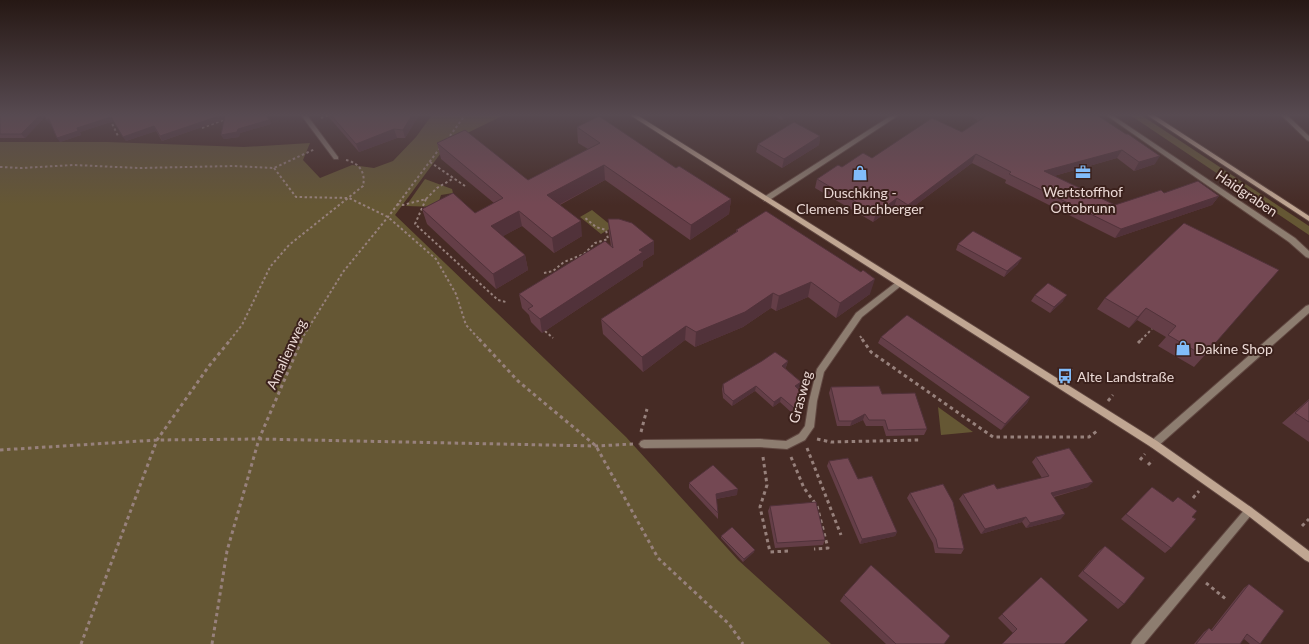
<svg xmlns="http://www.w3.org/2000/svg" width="1309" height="644" font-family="Lato,sans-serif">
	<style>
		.green { fill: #655734 }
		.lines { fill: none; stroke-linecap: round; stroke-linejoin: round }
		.lane-casing { stroke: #604741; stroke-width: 2 }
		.street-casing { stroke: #604741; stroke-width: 2 }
		.secondary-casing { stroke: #604741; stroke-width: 2 }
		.path-far1 { stroke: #97817c; stroke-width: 2; stroke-dasharray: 2.5 2.5; stroke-linecap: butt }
		.path { stroke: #97817c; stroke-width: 3; stroke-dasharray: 3.5 3.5; stroke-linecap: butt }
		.lane { fill: #8d7d70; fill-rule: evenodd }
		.street { fill: #8d7d70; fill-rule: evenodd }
		.secondary { fill: #c0a692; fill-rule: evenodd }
		.wall { fill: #643e47 }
		.shaded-wall { fill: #51323a }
		.building { fill: #744853; stroke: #51323a }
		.labels { text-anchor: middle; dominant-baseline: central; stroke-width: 4; stroke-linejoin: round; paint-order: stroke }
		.poi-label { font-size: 14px; fill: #ebd9d5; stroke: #3b211c }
		.street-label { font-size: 14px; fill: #ebd9d5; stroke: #3b211c }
	</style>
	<rect width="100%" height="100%" fill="#462b25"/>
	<path class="green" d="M432,115H504L449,142L395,215L626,437L738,560L831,644H0V142H108L244,147L310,143L303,160L320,178L352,165L374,168L393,161L416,137Z
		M1130,115H1141L1309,226V235Z
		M425,179L452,189L453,193L441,195L437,207L406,206Z
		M592,210L613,227L601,234L580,217Z
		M938,407L973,432L941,435Z"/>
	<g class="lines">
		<g class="lane-casing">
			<path id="lane" d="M892,115H899L768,201H764V197Z
				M1281,115H1287L1309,136V141L1307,140Z"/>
		</g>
		<g class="street-casing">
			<path id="street" d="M301,115H307L338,157V159H334Z
				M1106,115H1112L1295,238L1309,251V258L1306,257L1289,242Z
				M899,280L903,283L902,285L862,317L824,372L817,401L814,427L805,440L787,449L760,447L644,448L641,447L639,444L641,441L644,440L760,439L786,441L799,434L805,426L809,401L817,369L856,313Z
				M1309,305V313L1157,447L1154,448L1151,447L1149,444L1151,441L1306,306Z
				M1249,506L1252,508L1254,511L1252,514L1144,644H1131L1133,640L1246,508Z"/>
		</g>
		<g class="secondary-casing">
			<path id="secondary" d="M630,115H637L1157,441L1252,508L1309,551V562L1305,560L1246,514L1151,447Z
				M1147,115H1154L1309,216V221Z"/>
		</g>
		<path class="path-far1" d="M108,115L118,136
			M321,118L329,115
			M202,128L226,119
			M447,140L465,115
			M430,162L465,186
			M0,167L21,168L74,165L139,168L234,166L274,168L315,149
			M274,168L296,197L349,198L388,217L436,259L456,294L466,325L480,340
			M426,199L415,224L498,300L506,302
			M397,204L403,205L426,199L437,188L454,178
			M544,273L553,271L564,262L584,254L595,243L608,239L606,230L596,227L584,217
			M545,331L553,338
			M860,336L863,340
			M230,340L242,325L270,267L289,245L363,186C366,172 359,163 346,160
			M301,340L343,272L388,217L440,148
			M1141,340L1152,329"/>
		<path class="path" d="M479,339L518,381L596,446L658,558L729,624L743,644
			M862,339L871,352L993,437H1089L1097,431
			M1138,343L1142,339
			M1067,375L1072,369
			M1108,401L1113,395
			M641,432L647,409
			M817,439L831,442L919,440
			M807,448L841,535
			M0,450L157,440L259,439L596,446L633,444
			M763,457L767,485L760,507L770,552L788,551
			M791,457L804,488L817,506L828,548L814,549
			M1140,460L1145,454
			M1148,465L1153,460
			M1193,498L1199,491
			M1302,526L1309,519
			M1206,583L1227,600
			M81,644L157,440L209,366L231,339
			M212,644L227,551L259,439L302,339"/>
		<use href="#lane" class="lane"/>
		<use href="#street" class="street"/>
		<use href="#secondary" class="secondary"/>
	</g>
	<path class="wall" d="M0,115H267L271,124L240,133L239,137L224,139L221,135L225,119L162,141L156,131L126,141L114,121L80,132L81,135L60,142L51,124H50L45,117L25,138H0Z
		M327,115H419L405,138H397L359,152Z
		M772,115H793L782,120Z
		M970,115H1097L1155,164L1134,171L1117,158L1054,176L1115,205L1164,193L1219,196L1212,205L1115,238L1005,183L1006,180L972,163L905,213L894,207L873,222L815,188L817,179L842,167L962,132L978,121Z
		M1306,115H1309V118Z
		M577,127L676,168L731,199L729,214L690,240L605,180L560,205L582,236L554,253L522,226L503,236L525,255L528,270L496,289L427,224L422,209L475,213L494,203L441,159L437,143L528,180L588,149L578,143Z
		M820,136L819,145L782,168L756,152L758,144Z
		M608,219L654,254L643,261V266L542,333L531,322L529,315L522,308L519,294L611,247L609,233Z
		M1184,223L1204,356L1194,367L1158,346L1166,337L1137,320L1129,328L1097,309L1105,298Z
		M736,230L870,294L836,318L808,297L776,311L771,308L743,327L695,347L685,340L643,372L603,334L601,319L736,232Z
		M958,244L1018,264L1004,277L956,250Z
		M1035,295L1063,301L1050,313L1031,301Z
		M881,337L1030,397L1027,403L1001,430L878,343Z
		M788,361L786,367L785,368L801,382L800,387L798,389L807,397L806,402L792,413L780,402L773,407L755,391L732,406L723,398L722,389L723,384Z
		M831,387L882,394L927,429L924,435L886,436L883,426H866L863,420L850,426H837L829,393Z
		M1309,399V442L1282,423Z
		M1036,457L1088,487L1054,497L1061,519L1026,528L1022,522L981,534L959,499L963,494L997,489L1042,478L1032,462Z
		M829,461L858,479L897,532L895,536L860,544L827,466Z
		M689,483L737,495L716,499L718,513V519L689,488Z
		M1152,487L1172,502L1178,497L1192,517L1171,548L1165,553L1121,519Z
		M910,493L964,549L961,554L935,553L933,543L907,498Z
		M770,506L825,540L823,545L775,548L768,511Z
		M721,536L754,552L743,562L721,538Z
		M1105,546L1124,604L1118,609L1078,576L1099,551Z
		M1041,577L1064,644H1002L1013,633L998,618Z
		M1249,584L1260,644H1250L1244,639L1240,644H1194L1204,632L1209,628L1211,630L1244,588Z
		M844,595L944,644H886L840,601Z"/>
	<path class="shaded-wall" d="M40,115H45L46,116L25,138L21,134Z
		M222,115H226L228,118L162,141L160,136Z
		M412,115H419L405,138L403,130Z
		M783,115H793L782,120Z
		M111,117L114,121L80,132L81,135L60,142L57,138L77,128Z
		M49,119L53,124H50L46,120Z
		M269,120L271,124L240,133L239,137L224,139L221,135L238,129Z
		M154,126L156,131L126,141L123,137Z
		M394,129L397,138L359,152L356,144Z
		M820,136L819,145L782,168L784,159Z
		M1122,150L1117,158L1040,180L1044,171Z
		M976,154L972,163L905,213L908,205Z
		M1160,156L1155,164L1134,171L1139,162Z
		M604,165L605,180L549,210L547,195Z
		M1219,196L1212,205L1115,238L1121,229Z
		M897,198L894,207L873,222L876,214Z
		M731,199L729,214L690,240L691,225Z
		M519,211L522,226L494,241L491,226Z
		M581,221L582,236L554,253L552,238Z
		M654,241V254L643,261V266L542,333L540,319L639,250Z
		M525,255L528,270L496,289L493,274Z
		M1022,258L1018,264L1004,277L1007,271Z
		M875,279L870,294L836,318L840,303Z
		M811,282L808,297L776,311L779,296Z
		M773,293L771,308L743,327L695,347L696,332Z
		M1067,295L1063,301L1050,313L1054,307Z
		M1146,308L1137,320L1129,328L1138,317Z
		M686,326L685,340L643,372L642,357Z
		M788,361L786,367L781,371L782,366Z
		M801,382L800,387L794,392L795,386Z
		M756,386L755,391L732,406L733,401Z
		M781,397L780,402L773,407L774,402Z
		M807,397L806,402L792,413L794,408Z
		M1030,397L1027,403L1001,430L1005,424Z
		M865,414L863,420L850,426L852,421Z
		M1093,482L1088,487L1047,498L1051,493Z
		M738,489L737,495L715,499L716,494Z
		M1065,514L1061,519L1026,528L1030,523Z
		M1026,517L1022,522L981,534L985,529Z
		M897,532L895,536L860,544L862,539Z
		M755,550L754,552L743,562L744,559Z"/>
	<path class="building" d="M0,115H40L21,134H0Z
		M44,115H222L160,136L154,126L123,137L111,117L77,128L78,131L57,138L49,119L46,120Z
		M225,115H267L269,120L238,129L237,132L221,135Z
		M331,115H412L403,130L394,129L356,144Z
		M984,115H1097L1126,134H1128L1160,156L1139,162L1122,150L1044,171L1115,205L1161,190L1164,193L1198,181L1219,196L1121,229L1009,174L1011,172L976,154L908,205L897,198L876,214L817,179L838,165L842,167L863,153L872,158L932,118L962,132L986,116Z
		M599,116L676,168L679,166L731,199L691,225L604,165L547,195L581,221L552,238L519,211L491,226L525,255L493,274L422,209L453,193L475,213L503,198L437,143L465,130L528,180L600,143L577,127Z
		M794,122L820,136L784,159L758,144Z
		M766,211L861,272L863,270L875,279L840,303L811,282L779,296L773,293L745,312L696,332L686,326L642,357L601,319L738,231L736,230Z
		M608,219H619L632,223L654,241L639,250L643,252L540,319L528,309L533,306L519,294L605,241L613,248Z
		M1184,223L1279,270L1204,356L1168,335L1176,326L1146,308L1138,317L1105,298Z
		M973,231L1022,258L1007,271L958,244Z
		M1048,283L1067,295L1054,307L1035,295Z
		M907,315L1030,397L1005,424L881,337Z
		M775,352L788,361L782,366L801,382L795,386L807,397L794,408L781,397L774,402L756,386L733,401L724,393L723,384L762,361Z
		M879,386L882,394L915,393L927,429L888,430L885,420H869L865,414L852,421H839L831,387Z
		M1309,400V422L1295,413Z
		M1069,448L1093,482L1051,493L1065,514L1030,523L1026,517L985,529L963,494L994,484L997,489L1049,476L1036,457Z
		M848,458L858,479L872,476L897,532L862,539L829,461Z
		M713,465L738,489L716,494L718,513L689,483Z
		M943,484L953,502L964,549L938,548L936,539L910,493Z
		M1152,487L1173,502L1178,497L1197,511L1192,517L1196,519L1171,548L1126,514Z
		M816,502L825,540L777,543L770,506Z
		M732,527L755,550L744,559L721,536Z
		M1105,546L1145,578L1124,604L1083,571Z
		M871,565L950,636L944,644H896L844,595Z
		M1041,577L1088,620L1064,644H1002L1017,629L1002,614Z
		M1249,584L1284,611L1260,644L1247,634L1240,644H1196L1209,628L1212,631Z"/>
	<linearGradient id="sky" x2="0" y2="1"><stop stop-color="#261814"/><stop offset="0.56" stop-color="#574a51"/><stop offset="1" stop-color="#574a51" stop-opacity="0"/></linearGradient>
	<rect width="1309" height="205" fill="url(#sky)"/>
	<defs>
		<g id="office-bare" transform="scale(1.2)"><path d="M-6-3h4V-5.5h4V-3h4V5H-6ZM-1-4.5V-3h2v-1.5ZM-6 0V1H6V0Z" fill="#81bcfa" stroke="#3b211c" stroke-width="2.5" paint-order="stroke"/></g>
		<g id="shop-bare" transform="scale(1.2)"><path d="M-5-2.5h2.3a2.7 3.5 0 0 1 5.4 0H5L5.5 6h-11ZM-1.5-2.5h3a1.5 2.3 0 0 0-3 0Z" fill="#81bcfa" stroke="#3b211c" stroke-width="2.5" paint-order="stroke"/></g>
		<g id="bus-bare" transform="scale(1.2)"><path d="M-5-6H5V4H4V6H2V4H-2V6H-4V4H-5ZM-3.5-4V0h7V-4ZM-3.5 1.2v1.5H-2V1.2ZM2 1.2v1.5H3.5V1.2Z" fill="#81bcfa" stroke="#3b211c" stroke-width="2.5" paint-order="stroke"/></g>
	</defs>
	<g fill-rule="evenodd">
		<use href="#office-bare" x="1083" y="172"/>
		<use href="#shop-bare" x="860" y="173"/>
		<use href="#shop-bare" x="1183" y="348"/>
		<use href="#bus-bare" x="1065" y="376"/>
	</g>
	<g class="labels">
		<g class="poi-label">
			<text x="1083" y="191">Wertstoffhof<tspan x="1083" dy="16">Ottobrunn</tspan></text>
			<text x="860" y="192">Duschking -<tspan x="860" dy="16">Clemens Buchberger</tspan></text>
			<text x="1195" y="348" text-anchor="start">Dakine Shop</text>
			<text x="1077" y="376" text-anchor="start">Alte Landstraße</text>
		</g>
		<g class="street-label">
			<text transform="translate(1247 193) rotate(34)">Haidgraben</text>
			<text transform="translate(286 354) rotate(-65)">Amalienweg</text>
			<text transform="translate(800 397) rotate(-75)">Grasweg</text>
		</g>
	</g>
</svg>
